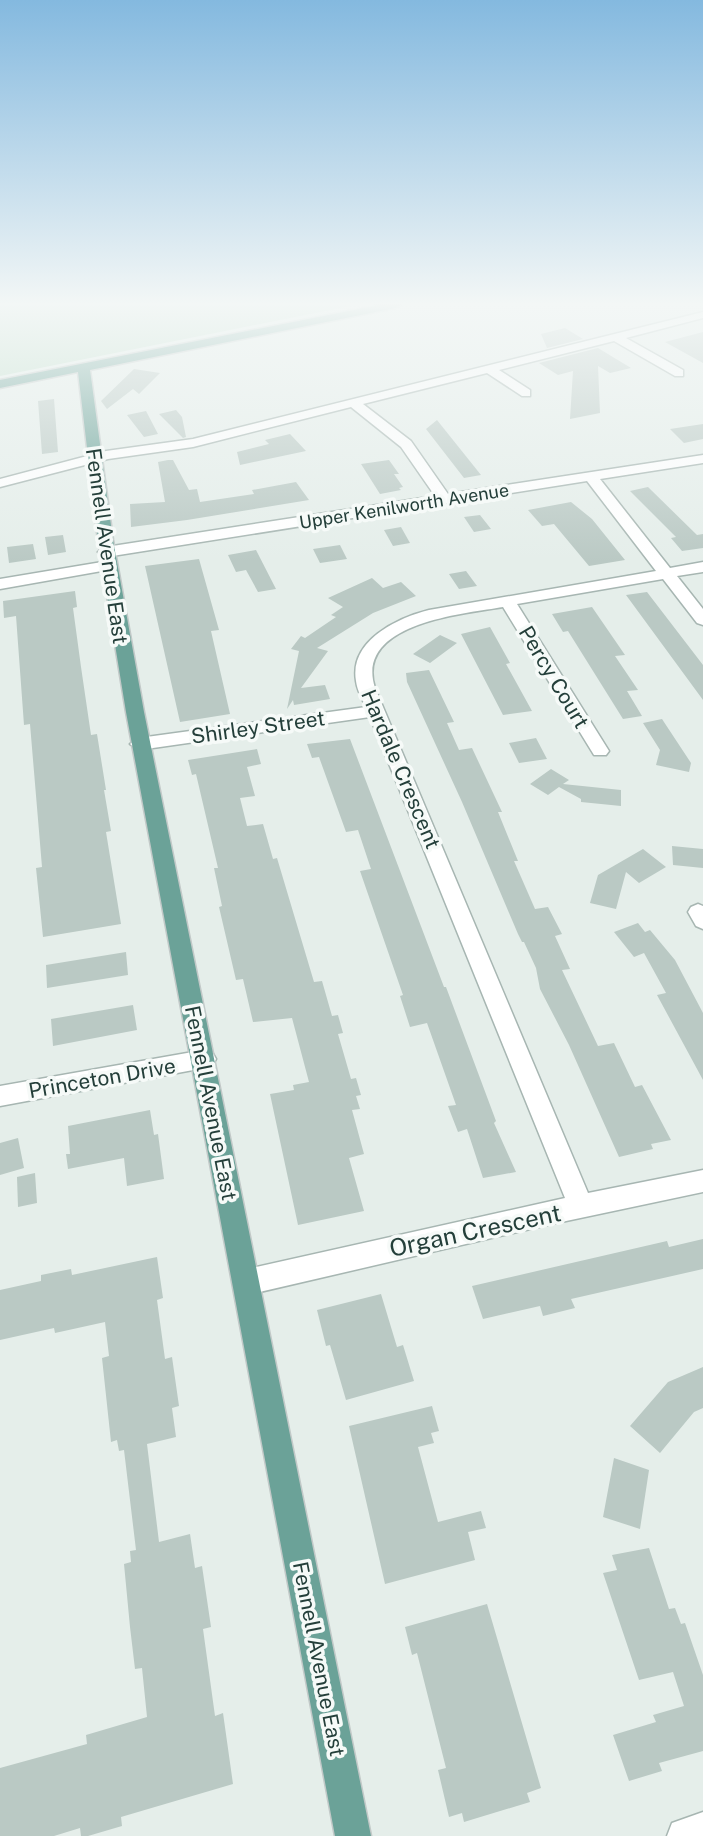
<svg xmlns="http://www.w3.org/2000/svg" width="703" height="1836" font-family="'Public Sans',sans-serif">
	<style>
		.green { fill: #bfdeca }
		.building { fill: #bac9c4 }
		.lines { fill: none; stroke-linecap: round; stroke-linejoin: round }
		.minor-casing { stroke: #a7b6b2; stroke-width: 3 }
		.major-casing { stroke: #c2c9c8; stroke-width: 3 }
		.minor { fill: #fff; fill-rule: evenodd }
		.major { fill: #6ba298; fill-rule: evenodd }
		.labels { text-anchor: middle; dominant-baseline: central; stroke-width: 7; stroke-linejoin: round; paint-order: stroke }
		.far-street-label { font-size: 18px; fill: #243f3a; stroke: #f6faf8 }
		.street-label { font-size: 21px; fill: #243f3a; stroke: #f6faf8 }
		.near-street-label { font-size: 24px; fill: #243f3a; stroke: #f6faf8 }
	</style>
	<rect width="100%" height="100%" fill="#e5eeea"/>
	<path class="green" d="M0,305H355L0,376Z"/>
	<path class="building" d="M565,328L583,339L547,348L541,334Z
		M703,332V363L665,342Z
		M598,348L631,368L610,373L598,366L600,413L570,419L573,371L558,375L539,363Z
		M134,369L160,373L139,394L133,389L107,409L101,401Z
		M54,399L58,452L42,454L38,401Z
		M176,410L182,417L186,437L183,438L159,414Z
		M146,411L158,434L144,437L127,415Z
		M437,420L481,475L464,478L426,429Z
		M703,424V439L684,443L670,429Z
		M290,434L306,451L240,465L237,452L269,444L265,440Z
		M168,460H173L189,490L197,489L200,502L254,494L252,490L296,482L309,500L187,520L131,527L130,504L165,502L158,462Z
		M389,460L399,474H394L403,487L399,488L401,490L380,494L361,464Z
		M648,487L697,535L703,534V548L682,551L671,538L676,537L630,491Z
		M571,502L592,519L625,560L589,566L554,524L542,526L528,510Z
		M480,515L491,529L474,532L464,517Z
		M401,527L410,543L393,546L384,530Z
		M63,535L66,552L48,555L45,537Z
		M33,544L36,559L9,563L7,547Z
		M340,545L347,559L320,563L313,549Z
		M256,550L276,589L258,592L246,570L236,572L228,555Z
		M199,559L219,630L211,631L230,714L180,722L145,566Z
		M466,571L477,586L459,589L449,574Z
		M372,578L383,588L401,582L416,596L373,613L317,648L328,651L301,688L325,685L330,699L294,705L293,700L287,709L299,651L291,649L301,636L305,638L336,617L331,615L343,607L328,598Z
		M75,591L77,607L73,608L81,667L91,735L97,734L106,790H104L111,831L106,832L121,924L43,937L36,868L42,867L30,724L24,725L16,616L4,618L3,601Z
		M647,592L703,665V700L626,595Z
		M592,607L625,655L615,656L638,690L627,691L642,716L623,719L568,631L563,632L552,614Z
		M490,627L510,663L506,664L532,711L503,715L461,634Z
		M440,635L457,643L430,663L413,654Z
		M429,670L454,722L447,723L459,750L472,748L502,812H498L518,861H514L535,909L548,907L562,934L555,936L570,969L562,970L598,1046L614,1043L635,1087L642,1085L671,1140L651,1144L653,1149L619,1157L569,1045L540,989L536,968L524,942H522L518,934L462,802L407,682L406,673Z
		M662,719L691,763L689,772L656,765L660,750L643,723Z
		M536,738L547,759L519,763L509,743Z
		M350,739L444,987H446L496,1121L494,1123L516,1172L483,1178L467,1129L458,1132L451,1114L448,1106L456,1105L427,1023L410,1027L400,996L403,995L360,871L371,869L358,830L346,832L319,757L312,758L307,744Z
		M257,749L261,764L247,767L255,796L240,798L247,826L263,824L273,859L277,858L314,982L322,981L332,1016L338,1015L343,1033L338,1034L351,1079L356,1078L361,1095L356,1096L360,1109L352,1110L364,1154L349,1158L364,1211L298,1225L270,1094L294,1090L293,1085L309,1082L292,1018L253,1022L243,979L236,980L219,907L222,906L214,868H218L196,774L192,775L188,760Z
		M551,769L569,780L563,784L621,790V806L581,802V799L559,787L548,795L530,784Z
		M672,846L703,849V868L673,865Z
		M643,849L666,867L639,883L626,872L616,909L590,903L598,875Z
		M638,923L645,932L650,930L675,960L703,1013V1080L657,995L666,993L644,953L634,957L614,932Z
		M126,952L128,975L47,988L46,965Z
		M133,1005L137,1030L53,1046L51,1019Z
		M150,1110L154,1135L158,1134L164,1179L127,1186L124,1158L68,1169L66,1154H70L68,1126Z
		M18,1138L24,1168L0,1175V1143Z
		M35,1173L37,1203L18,1207L17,1177Z
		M703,1239V1269L571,1299L575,1308L543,1316L540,1306L483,1319L472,1286L667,1241L669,1247Z
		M157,1257L163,1298L157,1300L165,1359L172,1357L179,1406L172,1408L176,1437L147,1444L159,1542L190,1534L195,1568L202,1566L211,1627L203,1629L215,1716L223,1713L233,1784L121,1817L122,1826L88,1836H81L80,1828L54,1836H0V1768L87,1744L86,1735L147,1717L142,1668L135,1669L130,1627L124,1564L131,1562L130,1551L136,1550L124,1450L119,1451L117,1440L111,1442L102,1358L109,1356L105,1322L55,1333L54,1328L0,1340V1290L41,1281V1275L71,1269L72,1275Z
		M381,1294L397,1347L403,1345L414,1381L346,1400L330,1345L326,1346L317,1310Z
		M703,1367V1408L694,1412L660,1453L630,1426L668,1382Z
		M432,1406L439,1431L431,1433L434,1443L418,1447L438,1522L481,1511L486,1528L468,1532L475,1560L385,1584L349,1426Z
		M614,1458L649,1470L640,1529L603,1517Z
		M649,1548L669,1609L675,1608L681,1624L685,1623L703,1675V1751L659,1763L662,1771L629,1781L613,1735L656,1722L653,1715L684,1706L673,1672L639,1680L603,1573L617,1570L612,1555Z
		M487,1604L541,1788L527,1793L530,1802L464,1822L462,1813L449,1817L438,1770L446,1768L417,1653L412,1655L405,1627Z"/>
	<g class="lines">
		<g class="minor-casing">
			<path id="minor" d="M703,312V318L626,338L683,370V376H675L614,341L499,370L530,390V396H522L487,373L363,404L411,441L448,494L703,455V463L600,479L670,568L703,562V572L677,576L703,609V625L697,623L663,579L517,604L609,751L606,755H594L503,607C463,614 354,623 375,688L588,1193L703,1170V1192L552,1224L247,1295L238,1291L234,1282L238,1273L247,1269L565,1198L370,717L139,750L130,744L139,738L366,707C362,699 357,690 356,681C349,641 397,618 429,610L656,571L587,481L106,557L98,552L106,547L435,496L401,447L351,407L193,447L108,459L0,487V479L106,451L193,439Z
				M108,561L116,566L113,569L0,589V579Z
				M698,904L703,906V929L696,926L688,912L691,907Z
				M204,1050L212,1052L216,1059L212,1066L204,1068L0,1106V1086Z
				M703,1812V1836H667L672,1823Z"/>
		</g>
		<g class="major-casing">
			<path id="major" d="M379,305H401L395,308L90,370L113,540L144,712L371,1836H335L126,712L98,540L78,372L0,388V380Z"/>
		</g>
		<use href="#minor" class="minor"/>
		<use href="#major" class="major"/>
	</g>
	<linearGradient id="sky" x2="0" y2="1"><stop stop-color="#84b9df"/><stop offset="0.54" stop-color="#f3f7f6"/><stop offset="1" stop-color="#f3f7f6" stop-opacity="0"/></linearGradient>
	<rect width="703" height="562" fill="url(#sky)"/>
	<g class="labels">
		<g class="far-street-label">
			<text transform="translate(404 506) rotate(-9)">Upper Kenilworth Avenue</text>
		</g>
		<g class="street-label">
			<text transform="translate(107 546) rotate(82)">Fennell Avenue East</text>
			<text transform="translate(554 677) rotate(59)">Percy Court</text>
			<text transform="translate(258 727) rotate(-8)">Shirley Street</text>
			<text transform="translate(401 769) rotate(67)">Hardale Crescent</text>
			<text transform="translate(102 1078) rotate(-10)">Princeton Drive</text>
			<text transform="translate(211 1103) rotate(79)">Fennell Avenue East</text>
			<text transform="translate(319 1659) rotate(79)">Fennell Avenue East</text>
		</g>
		<g class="near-street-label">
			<text transform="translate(475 1230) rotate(-12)">Organ Crescent</text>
		</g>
	</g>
</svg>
